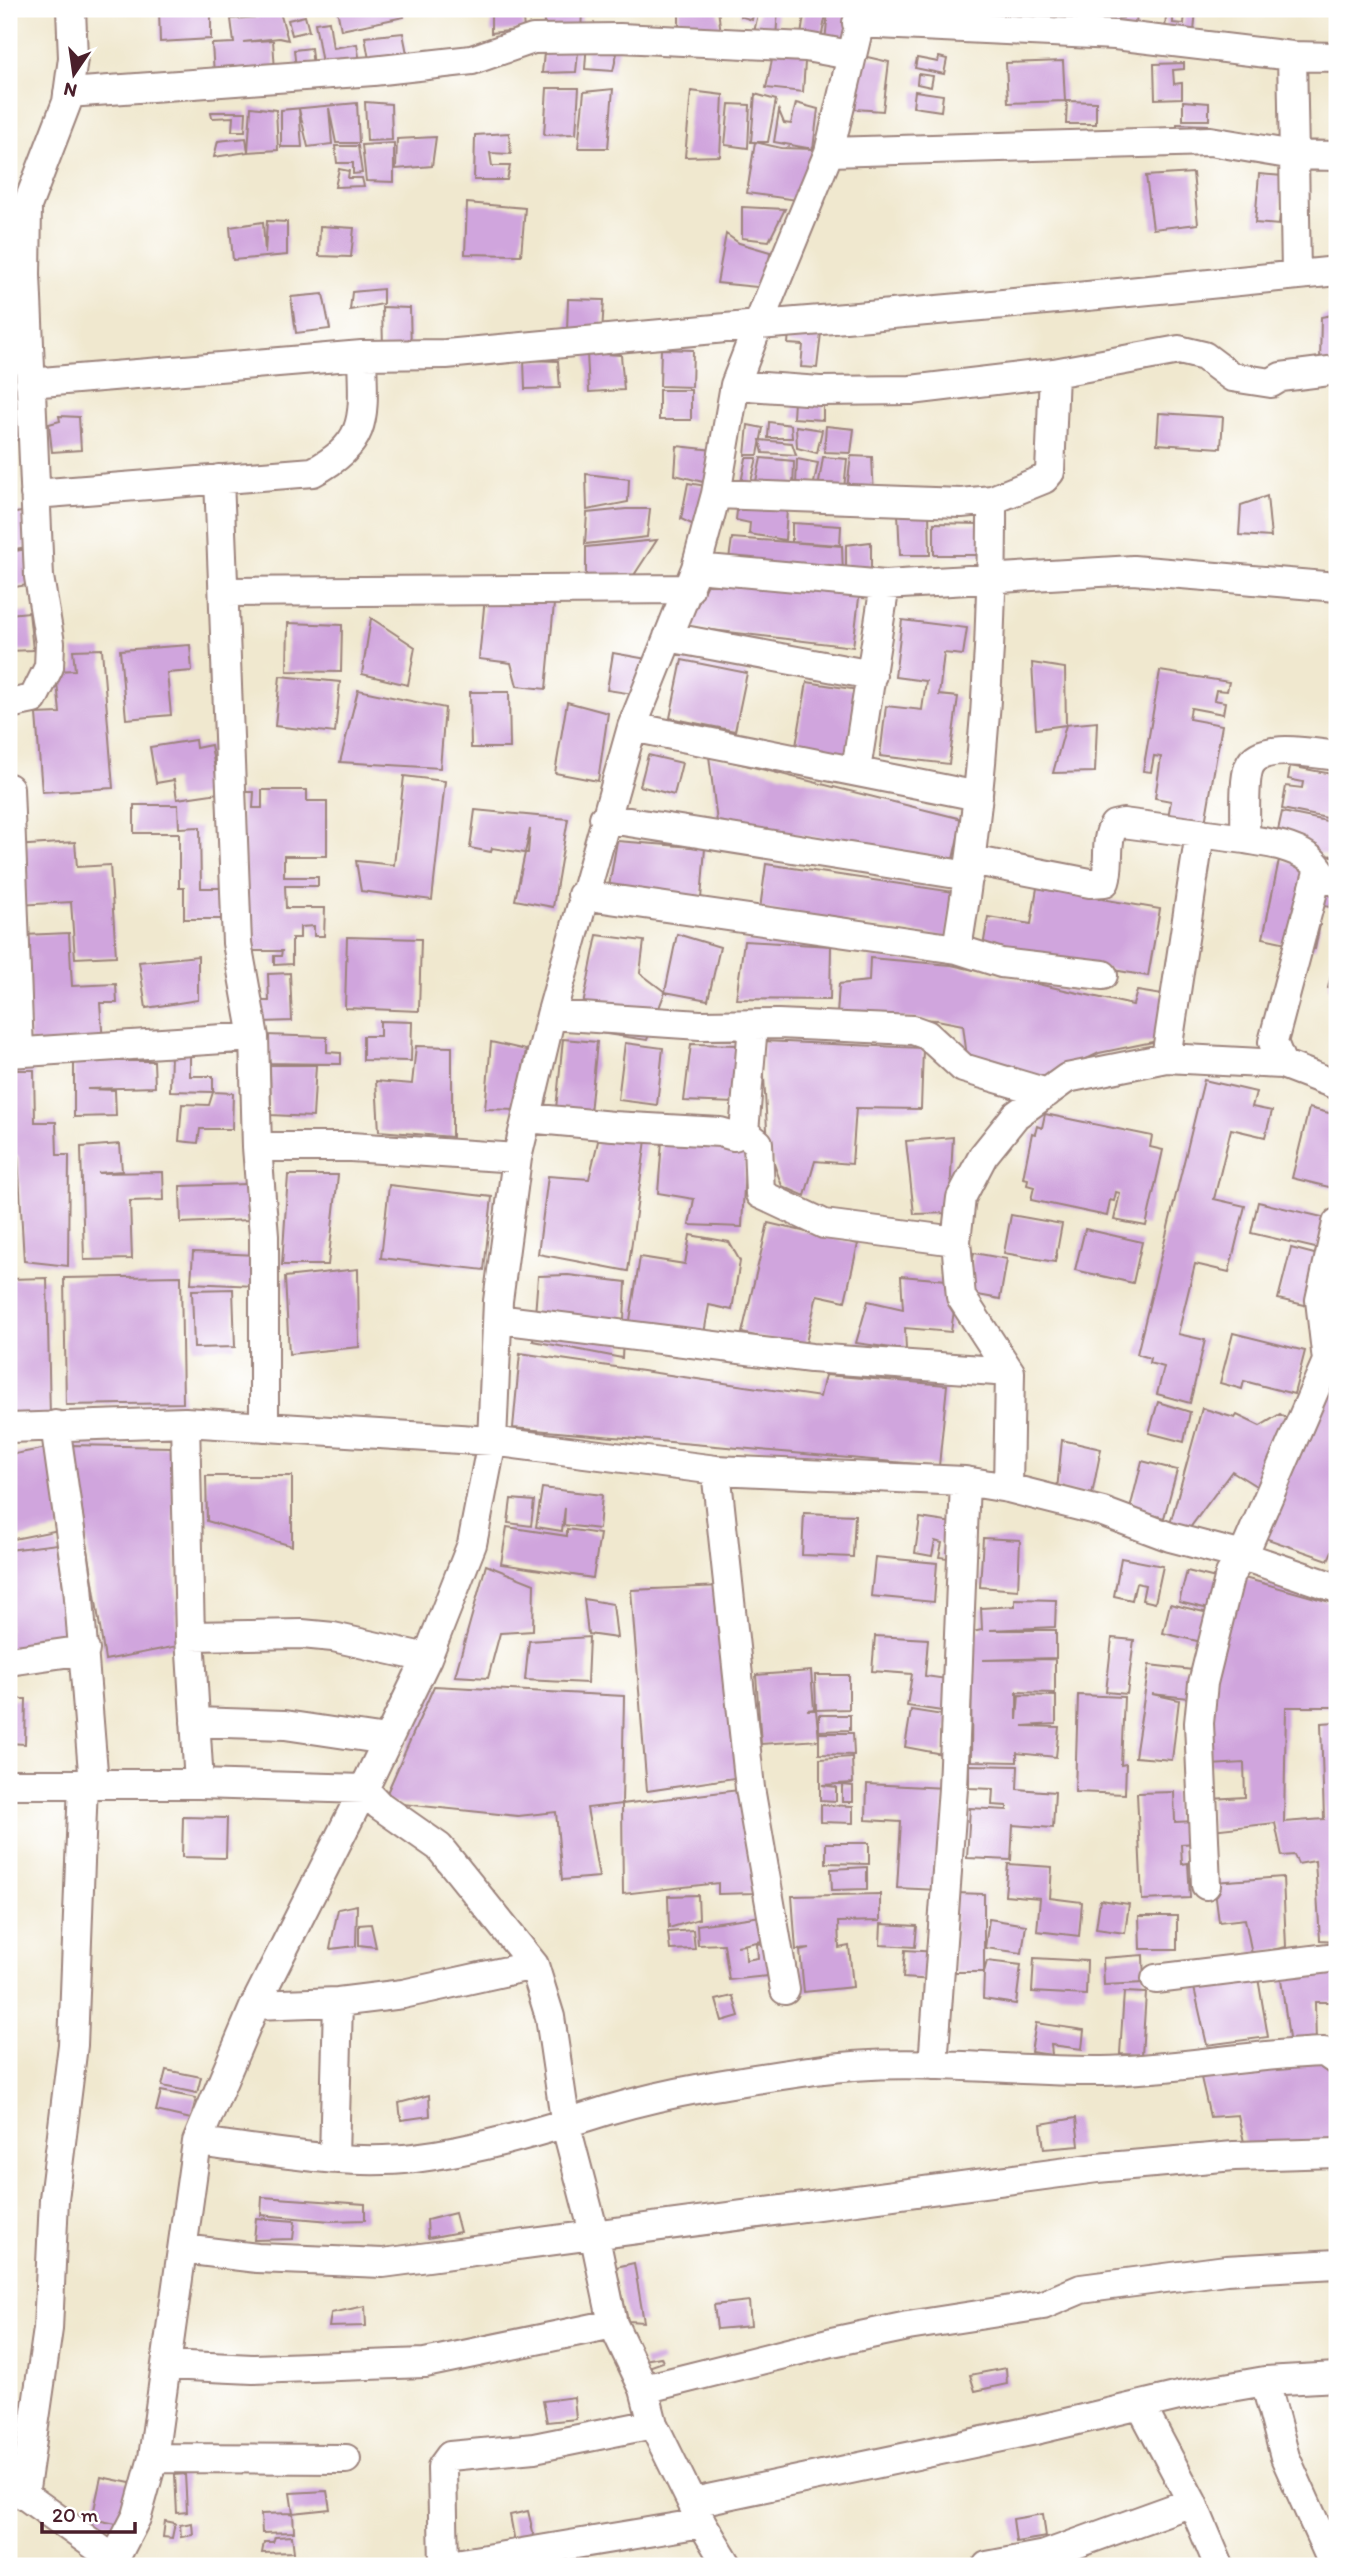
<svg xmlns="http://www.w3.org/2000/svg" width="1346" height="2575" font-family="Itim,sans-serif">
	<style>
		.building { fill: #d0a5dd }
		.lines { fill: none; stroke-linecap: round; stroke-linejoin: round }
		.street-casing { stroke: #9d847d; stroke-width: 32 }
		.street { stroke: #fff; stroke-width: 28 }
	</style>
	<rect width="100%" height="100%" fill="#fff"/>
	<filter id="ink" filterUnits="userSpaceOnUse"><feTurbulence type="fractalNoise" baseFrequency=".0143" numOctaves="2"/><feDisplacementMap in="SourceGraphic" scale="14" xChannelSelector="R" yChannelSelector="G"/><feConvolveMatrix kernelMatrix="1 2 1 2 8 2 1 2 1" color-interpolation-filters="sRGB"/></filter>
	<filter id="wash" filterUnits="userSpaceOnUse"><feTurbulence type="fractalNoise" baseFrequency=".00686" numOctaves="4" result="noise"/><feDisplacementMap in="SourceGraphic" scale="28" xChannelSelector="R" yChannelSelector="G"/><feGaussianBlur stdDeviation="1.57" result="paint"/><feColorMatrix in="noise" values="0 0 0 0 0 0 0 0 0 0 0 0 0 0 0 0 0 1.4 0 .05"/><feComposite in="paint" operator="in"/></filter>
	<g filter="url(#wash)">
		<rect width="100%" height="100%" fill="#f0e8cf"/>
		<g id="blocks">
			<path class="building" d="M159,9H211V39L160,42Z
				M258,9H279L288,40L279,38L243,42L273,40L275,71L214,74L212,44L234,43L231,19L259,17Z
				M337,9H403L404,17L341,30Z
				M491,9H522L524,29L491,33Z
				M544,9H582L581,34L544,36Z
				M679,9H718L721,34L679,36Z
				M741,9H754L752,20L740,16Z
				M759,9H778L776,38L753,37Z
				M805,9L826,14L821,39L801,35Z
				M965,9H991L990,15L965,13Z
				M993,9H1019L1018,16L993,12Z
				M1022,9H1082L1081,17L1023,16Z
				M1105,9H1118V18H1123V13H1136L1137,30H1106Z
				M1166,9H1196L1194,32L1165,30L1166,16L1173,17V23L1184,24L1185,12Z
				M1334,9H1337V33L1332,32Z
				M828,11L849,12L848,49L825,42Z
				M305,16L309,31L292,35L288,20Z
				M329,21L333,48L357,44L360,63L323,69L315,23Z
				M403,33L409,64L370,65L365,37Z
				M620,40L613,71L585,69L587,41Z
				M545,42L579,43L576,72L542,73Z
				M775,46L806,47L803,92L766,88Z
				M311,48L313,67L296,69L294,50Z
				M863,56L889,62L883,111L855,109Z
				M939,57L947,59L944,74L915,68L917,58L938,62Z
				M1063,61L1065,101L1008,103L1006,63Z
				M1184,63V69L1173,70L1174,84L1182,83V98L1155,99L1154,64Z
				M918,74L933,76L931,87L917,84Z
				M547,88H579L576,134L544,135Z
				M613,89L608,148H578L584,92Z
				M691,91L723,95L720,156L685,157Z
				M915,91L943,95L941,111L913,107Z
				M755,94L776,100L768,142H751Z
				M1067,101L1096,102V124H1066Z
				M1183,101L1209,103V120H1183Z
				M365,102L391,104L392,140L367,141Z
				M357,103L359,143H336L329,108L332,144L308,147L299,109L302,147H281V110Z
				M796,103L818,109L813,149L774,142L779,111L784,123L791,124Z
				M729,104L750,105L748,148L725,145Z
				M251,107L276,110L278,150L248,152Z
				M211,112H246L245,131H232L233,117L212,118Z
				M1177,124L1207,125V140L1177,139Z
				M509,133L511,154L490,153L492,166H510L507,180H474L475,135Z
				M436,137L432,166L396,169L397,139Z
				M246,138L248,152L214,157L218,141Z
				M755,142L781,148L813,149L804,201L747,193Z
				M394,143V182L366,181L362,145Z
				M335,146H358L362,173L353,174V163H337Z
				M339,169L349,171L348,178H362L364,186L335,187Z
				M1193,173L1198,224L1153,229L1146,176Z
				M1259,174L1283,176L1279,225L1255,223Z
				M467,203L525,208L521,255L465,254Z
				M742,207L785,209L769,241L742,238Z
				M267,221L287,222V255L233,260L230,227L263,222L265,254Z
				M320,226L354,228L351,257L319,256Z
				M726,234L739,243L770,252L767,288L717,283Z
				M383,289V304L350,310L352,292Z
				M323,294L330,329L296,333L291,297Z
				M568,299L604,300L602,333L567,332Z
				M382,307L410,308L411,351L383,348Z
				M1337,314V362L1320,363L1321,317Z
				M789,331L821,333L817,368L801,367L803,345L788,344Z
				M661,349L693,350L692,387L660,386Z
				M587,353L621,355L624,390L589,392Z
				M524,360L558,361L560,388L525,389Z
				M659,390H691V420H659Z
				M794,401L823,402V420L793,418Z
				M23,408L26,439L9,441V410Z
				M1159,413L1223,417L1221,448L1157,444Z
				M59,416L79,417L81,450L52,452L49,424L60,421Z
				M769,422L791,425L792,438H768Z
				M748,425L763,428L758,455H745Z
				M796,426L822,430L817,453L797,448Z
				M826,426L854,429L851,453L824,452Z
				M760,440L792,443L796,455L763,453Z
				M677,446L713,450L707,483L675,475Z
				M851,456L872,457L874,497H846Z
				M823,457L847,459L844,489H818Z
				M746,458H757L749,489L740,488Z
				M761,458L794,461L793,491H754Z
				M797,459L818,463L813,488L796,486Z
				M586,474L629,479L628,502L587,510Z
				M688,483L706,486L698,527L681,519Z
				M1267,496L1271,537L1239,535L1241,505Z
				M738,502L787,509L785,540L749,534L750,523L736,520Z
				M626,509H650L647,537L585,544L587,513Z
				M22,512L27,547L9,550V514Z
				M929,512L930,555H900L898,513Z
				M792,523L841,526L840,545L792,542Z
				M934,523L981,524L983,555H934Z
				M732,538L842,546L843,576L728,566Z
				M657,540L634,575L586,580V547Z
				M871,542V575H846V545Z
				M27,549L33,584L9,588V552Z
				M712,573L860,590L853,647L687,627Z
				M485,597L554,604L546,689L517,686L511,663L479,659Z
				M29,612L33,650L9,651V614Z
				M371,618L415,647L408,685L362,674Z
				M902,620L967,628L963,655L944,653L939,695L958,697L949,764L880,756L886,706L922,710L926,681L895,677Z
				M288,623L342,625L341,672L287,671Z
				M190,645L192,671L167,673L171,715L126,719L120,650Z
				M102,649L113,788L42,792L36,714L60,713L56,671L75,670L73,650Z
				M613,653L658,661L640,695L607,690Z
				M682,660L747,673L735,731L670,718Z
				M1032,663L1065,668L1066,725L1097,722L1095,772L1053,773L1066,725L1036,729Z
				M1160,671L1229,682L1227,691L1216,690L1214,700L1225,702L1223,714L1191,708L1189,719L1222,725L1203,835L1166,828L1171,801L1155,798L1161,757L1154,756L1151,772L1143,771Z
				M280,676L340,682L335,733L275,726Z
				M807,682L858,690L847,755L796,746Z
				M358,690L445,708L440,768L340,762Z
				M470,692H509L510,748H471Z
				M567,702L608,713L598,781L555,773Z
				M195,740L196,748L211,745L219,793L177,799L174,780L156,783L150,747Z
				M648,755L682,763L674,795L640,786Z
				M709,756L962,819L953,859L717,822Z
				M1290,766L1337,775V820L1282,809L1286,786L1302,788L1303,782L1288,779Z
				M404,776L445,781L432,900L361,891L356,861L394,865Z
				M262,790H307V801H327V856H284V877H318V886H285L286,908H325L324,936H314V926L300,927V938H292V964L274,965V956H281L282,951H250L240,792H254L253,808H262Z
				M134,805H178L179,828L200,827L201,888H222L223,919H184V888H179V833H134Z
				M475,810L568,819L553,907L515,900L525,853H528L530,829L525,853L492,848L491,852L470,848Z
				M1282,812L1337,823V857L1275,844Z
				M617,841L705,848L701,899L607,898Z
				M75,842L77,867L110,865L116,956L75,958L71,902L18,905L14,846Z
				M1279,860L1337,871L1330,907L1307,902L1293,920L1320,925L1315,949L1263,938Z
				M766,864L954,892L947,937L760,909Z
				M1037,888L1160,909L1148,976L983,947L988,917L1031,924Z
				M69,933L72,986L116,984L117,1003H100L103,1042L30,1045L24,935Z
				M677,934L720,947L708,1000L665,992Z
				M597,935L644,941L640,973L665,992L647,1040L578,1030Z
				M347,937L421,939L419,1011L345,1008Z
				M744,941L831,946L830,1000L736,999Z
				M1336,955H1337V990L1328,988Z
				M198,956V1000L146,1008L139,962Z
				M870,958L951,965L1133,1005L1137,991L1187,999L1182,1036L1099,1053L1044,1079L967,1057L963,1025L937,1020L837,1015L839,984L869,981Z
				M290,973L292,1021L261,1022L260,1001H269L268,974Z
				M380,1021L412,1022L411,1061L363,1060V1036H380Z
				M265,1035L327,1037V1052L341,1053V1064L264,1063Z
				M563,1039L597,1042L590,1113L556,1109Z
				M762,1041L923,1048L921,1109L856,1108L852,1164L815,1161L805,1196L782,1186L768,1147Z
				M491,1042L526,1050L516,1110L485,1109Z
				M625,1043L663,1048L657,1105L618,1100Z
				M691,1044L740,1045L736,1103L684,1101Z
				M416,1046L452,1047V1137L379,1131L376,1081L412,1084Z
				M171,1052H190V1076H213V1092L170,1091Z
				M115,1061H154L155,1087L87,1089L115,1090L116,1116L74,1117V1062Z
				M270,1065H316L313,1117L271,1115Z
				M9,1070H34L35,1122H56L57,1155H69L68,1266L24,1261L18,1156H13L12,1122H9Z
				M1204,1080L1256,1092L1252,1107L1272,1111L1265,1137L1231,1129L1214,1199L1245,1206L1229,1272L1195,1264L1178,1334L1205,1340L1190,1403L1157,1394L1164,1367L1149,1363L1150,1358L1137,1354Z
				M213,1092L233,1093L232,1129H200L198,1143L179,1141L182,1104L209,1105Z
				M1309,1108L1337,1115V1189L1292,1178Z
				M1045,1114L1152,1136L1150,1147L1163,1150L1146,1226L1114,1220L1120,1193L1116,1192L1114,1201L1110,1200L1107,1216L1031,1200L1034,1187L1027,1185L1028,1179L1023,1178L1032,1133L1035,1134L1037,1126L1042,1128Z
				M599,1137L646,1140L628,1271L538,1254L548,1176L589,1179Z
				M953,1137L949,1213L914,1214L906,1141Z
				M662,1141L746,1146L742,1227L689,1225L694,1199L658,1193Z
				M120,1144L122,1171L98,1173L163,1172L164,1200L130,1201L132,1259L84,1260L81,1147Z
				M9,1170H14L13,1200L9,1199Z
				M288,1175H338L328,1265H282Z
				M248,1184L249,1220L181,1223L180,1186Z
				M389,1185L492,1197L484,1270L381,1258Z
				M1258,1202L1335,1220L1328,1251L1251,1233Z
				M1011,1215L1062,1224L1055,1262L1004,1253Z
				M768,1223L858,1244L845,1301L817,1295L805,1347L742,1333Z
				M1085,1229L1142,1242L1133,1283L1075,1270Z
				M690,1235L729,1242L740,1261L732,1310L709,1305L701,1351L627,1339L640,1257L685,1264Z
				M1291,1248L1330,1258L1318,1308L1278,1299Z
				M193,1252L256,1255L255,1286L191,1283Z
				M974,1253L1007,1259L1000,1299L967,1293Z
				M358,1269L359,1347L289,1354L285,1277Z
				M568,1275L626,1282L622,1358L533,1341L538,1276Z
				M181,1276L183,1403L66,1405L64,1278Z
				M901,1276L958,1281L951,1332L905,1328L906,1350L856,1343L868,1301L903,1309Z
				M47,1278L50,1417H9V1279Z
				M233,1289L235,1347L194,1348L192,1290Z
				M1233,1333L1305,1351L1294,1394L1244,1381L1242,1389L1220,1383Z
				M520,1353L820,1397L825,1375L947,1385L939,1466L513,1428Z
				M1337,1366V1540L1328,1560L1262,1537Z
				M1158,1402L1190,1412L1184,1442L1149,1433Z
				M1202,1408L1235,1418L1237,1415L1260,1426L1280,1414L1292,1422L1261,1489L1232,1471L1189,1529L1170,1524Z
				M1062,1440L1101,1449L1092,1495L1057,1490Z
				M72,1445L172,1447L178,1646L105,1660Z
				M58,1446L59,1530L9,1540V1455Z
				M1142,1461L1177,1470L1164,1518L1130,1509Z
				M206,1476H292V1546L207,1521Z
				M542,1488L602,1495L599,1529L564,1525L565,1508L562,1531L536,1527Z
				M511,1499L534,1501L531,1526L508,1523Z
				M804,1513L855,1515L853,1557L802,1555Z
				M920,1518L960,1524L955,1559L939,1557L942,1543L935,1541L932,1556L915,1553Z
				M507,1527L567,1536V1529L600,1534L593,1578L501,1564Z
				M983,1538L1020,1540L1018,1590L980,1587Z
				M57,1544L71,1641L9,1649V1550Z
				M875,1557L937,1563L934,1602L871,1596Z
				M1121,1558L1163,1566L1155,1603L1142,1600L1145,1585L1136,1583L1132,1600L1114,1596Z
				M486,1565L534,1584L533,1631L500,1633L488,1678L455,1676Z
				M1187,1571L1224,1580L1217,1611L1179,1602Z
				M1230,1574L1337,1604V1707H1286L1284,1822L1324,1819L1321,1723L1337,1722V1941L1320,1940L1315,1861L1298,1864L1294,1855L1282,1856L1275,1823L1212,1830L1211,1799L1245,1797L1244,1763L1210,1765L1208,1702Z
				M722,1586L741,1777L647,1791L631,1590Z
				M584,1599L613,1604L617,1638L588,1634Z
				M1015,1599L1056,1600L1055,1627L990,1630H1056V1658L983,1660L1055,1659V1693L1017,1692V1720L1019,1695L1056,1696V1724L1023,1726L1059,1727L1056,1757L1017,1753V1762L971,1761L972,1632L982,1630L981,1608L1015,1606Z
				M1170,1604L1217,1615L1210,1644L1163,1633Z
				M875,1636L928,1639L925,1676L954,1680L949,1712L907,1706L912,1674L872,1671Z
				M589,1637L587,1683L525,1680L529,1641Z
				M1112,1638L1134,1640L1127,1694L1106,1692Z
				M1149,1665L1201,1671L1197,1699L1152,1694L1179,1700L1172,1760L1135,1757Z
				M811,1671L814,1709L807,1710H816L819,1740V1733H853L854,1755L819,1754V1740L761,1744L756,1675Z
				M815,1675H849V1709L816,1710Z
				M434,1686L624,1696L622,1804L587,1808L599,1877L562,1880L556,1812L518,1816L383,1802Z
				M1078,1695L1124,1697L1121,1765L1126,1764L1125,1794L1075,1792Z
				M9,1699H26L25,1744L9,1743Z
				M911,1710L949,1716L942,1754L905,1747Z
				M819,1715H850V1730L819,1731Z
				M852,1757L853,1783L822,1785L836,1787V1801L820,1800V1759Z
				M969,1765L1018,1766L1017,1789L1055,1792L1053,1828L1013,1825L1011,1860L967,1858L970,1808L1007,1810V1806L992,1805L993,1789L969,1788Z
				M867,1784L945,1788L939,1890L897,1888L901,1822L866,1820Z
				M842,1785L853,1786V1802H842Z
				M747,1789L754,1893L718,1894V1883L623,1894L622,1804Z
				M1174,1792L1175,1822L1196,1821L1197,1843L1181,1844L1182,1864L1188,1863L1190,1898L1142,1900L1137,1793Z
				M821,1805L853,1806V1823L821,1822Z
				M183,1817L227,1818L226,1858L182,1857Z
				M826,1843H869V1864L826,1863Z
				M1008,1864L1052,1867L1050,1898L1082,1902L1079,1936L1037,1931L1040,1898L1005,1895Z
				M867,1867V1889L832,1890L831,1869Z
				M1283,1877L1286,1947L1252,1954L1245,1919L1219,1922L1214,1882Z
				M955,1893L984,1894V1972L987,1961L1021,1965L1016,2004L983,1999L984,1972H955Z
				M880,1894V1921L838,1922L839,1948L849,1946L853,1987L804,1992L800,1951L810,1949L796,1950L792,1896Z
				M698,1895L699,1919L669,1928L668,1896Z
				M1100,1900L1129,1904L1125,1933L1096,1929Z
				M357,1905L356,1946L330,1949L338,1909Z
				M769,1915L772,1939L737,1946L745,1945L746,1960L758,1958L757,1944L775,1942L778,1975L729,1980L724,1944L698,1945L697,1925Z
				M1139,1916H1177V1949H1140Z
				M989,1919L1026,1925L1022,1953L985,1948Z
				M371,1924L376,1947L359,1945V1925Z
				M881,1924L917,1926L915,1947L880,1945Z
				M693,1930L695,1949L670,1950L668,1932Z
				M905,1950L937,1952L935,1980L903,1978Z
				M1143,1955L1144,1983L1104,1985L1103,1958Z
				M1034,1958L1087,1961L1086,1995L1032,1992Z
				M1337,1958V2002H1315L1316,2044L1290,2046L1279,1964Z
				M1257,1972L1268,2037L1207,2045L1192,1979Z
				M1124,1992L1146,1993L1142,2055L1120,2054Z
				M733,1996L739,2016L722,2021L716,2000Z
				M1036,2023L1084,2030L1082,2049L1051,2045L1052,2055L1031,2052Z
				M1337,2058V2142L1246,2151L1238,2115L1210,2117L1199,2069Z
				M166,2070L201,2077L197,2093L162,2086Z
				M161,2091L196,2098L191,2119L156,2111Z
				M429,2095L430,2116L401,2120L399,2103Z
				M1076,2118L1079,2146L1044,2149L1041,2124Z
				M262,2197L365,2204V2220L331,2221L261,2215Z
				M455,2213L460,2232L428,2238L427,2220Z
				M256,2218L295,2221L293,2239L254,2240Z
				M634,2263L644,2322L628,2321L616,2267Z
				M749,2301L751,2326L717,2329L714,2305Z
				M365,2306L366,2326L329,2327L331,2313Z
				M661,2357L663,2362L646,2368L644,2360Z
				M1006,2368L1007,2384L975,2391L970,2375Z
				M574,2397L576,2419L547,2422L543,2401Z
				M185,2474L187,2512L177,2513L175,2475Z
				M101,2477L135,2484L126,2526L92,2519Z
				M327,2491L330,2509L293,2513L290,2493Z
				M528,2511L536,2544L516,2548L510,2515Z
				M293,2513L294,2532L262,2533L261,2514Z
				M1043,2514L1046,2537L1016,2542L1013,2519Z
				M165,2521L175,2523L172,2538L163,2537Z
				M192,2523L193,2535L181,2537L180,2525Z
				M292,2536L294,2552L262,2553L264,2542H273L275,2537Z"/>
		</g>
	</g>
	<g filter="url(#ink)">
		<use href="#blocks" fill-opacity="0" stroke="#9d847d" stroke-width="2"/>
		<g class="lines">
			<g class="street-casing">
				<path id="street" d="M857,23L1115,35L1292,56L1337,57
					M1292,56L1294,155L1337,156
					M68,93L373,71L472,60L533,39L620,38L806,47L850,55
					M829,152L1210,141L1294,155L1296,274
					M30,383L362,355L446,354L758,325L829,152L863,9
					M735,385L820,391L911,390L1054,373L1179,350L1204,356L1232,377L1271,383L1281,377L1337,370
					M219,479L237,943L254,1037L257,1147
					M35,494L313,472C371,442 363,413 362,355
					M716,494L961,503L992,500L1044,479L1050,472L1054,373
					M696,568L885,585L1133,570L1337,587
					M224,592L689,589
					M668,637L872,675
					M9,704L33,699L49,667L50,643L39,577L26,275L27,206L67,102L73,58L71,9
					M632,727L978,796
					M856,770L885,585
					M9,788L19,1051
					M604,818L969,876
					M1245,839C1268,843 1290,845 1309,858C1322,867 1318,876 1337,882
					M971,860L1090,883L1105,882C1111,863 1104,841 1114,825L1123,823L1245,839C1246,821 1243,782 1249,767C1259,741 1316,754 1337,756
					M1318,872L1273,1042L1282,1064L1337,1085
					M582,895L957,949L1001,963L1103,975
					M957,949C982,800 993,651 992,500
					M551,1015L700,1025L778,1024L913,1030L927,1035L963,1068L1047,1093
					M9,1053L254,1037
					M1166,1058L1200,833
					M527,1118L613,1126L720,1132L734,1136L744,1132
					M744,1132L758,1143L760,1194L824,1224L956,1241
					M744,1132L753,1025
					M498,1319L811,1358L1010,1372
					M1327,1361L1320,1300L1337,1223
					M185,1422L190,1636L199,1784
					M55,1425L78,1586L94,1784
					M264,1427V1236L257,1147H351L517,1158
					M9,1428L185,1422L492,1441L716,1470L965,1481L1008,1488L1103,1512L1170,1537L1243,1556L1337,1588
					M716,1470L750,1788L785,1990
					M1008,1488L1010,1372L961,1297L956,1241L961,1198L983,1156L1016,1115L1067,1078L1166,1058L1282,1064
					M190,1636L302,1634L333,1637L427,1658
					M9,1661L85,1650
					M195,1722L285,1725L386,1740
					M9,1784H199L364,1789L255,2005L197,2142L153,2458L137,2516L111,2566
					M1206,1885L1199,1723L1203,1683L1230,1574L1243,1556L1327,1361L1337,1345
					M1156,1979L1337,1957
					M255,2005L338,2002L403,1994L534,1965
					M933,2065L953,1788L965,1481
					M197,2142C267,2150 343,2166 414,2158C479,2150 545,2130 608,2110C675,2090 747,2080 816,2070C911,2056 1007,2072 1102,2071C1176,2070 1250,2054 1324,2052L1337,2061
					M334,2158L338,2002
					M183,2249L257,2258L383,2263L1097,2168L1234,2156L1337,2153
					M166,2365L253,2369L425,2363L613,2324
					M1265,2381L1285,2457L1334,2566
					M644,2389L832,2342L908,2326L1043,2305L1081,2289L1226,2270L1337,2264
					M1141,2406L1192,2502L1219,2566
					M153,2458L346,2459
					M9,2484L115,2560
					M24,2495L48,2329L54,2199L73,2045L83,1784
					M694,2502L1040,2429L1179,2396L1265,2381L1337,2377
					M444,2566L442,2467L450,2456L534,2448L653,2424
					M444,2566L702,2523
					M728,2566L702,2523L653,2424L644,2389L613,2324L594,2233L566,2126L550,2017L534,1965L439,1847L379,1805L364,1789L427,1658L472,1544L492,1441L498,1301L517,1158L551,1015L632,727L696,568L716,494L735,385L758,325C952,310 1144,291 1337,271
					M987,2566L1045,2555L1192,2502"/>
			</g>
			<use href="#street" class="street"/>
		</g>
	</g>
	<rect width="1346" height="2575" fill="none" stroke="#fff" stroke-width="35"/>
	<g transform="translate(74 74) rotate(193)" stroke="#ffffff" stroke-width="5" paint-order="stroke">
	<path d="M0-5L12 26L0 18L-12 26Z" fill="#4a1f2b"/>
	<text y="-10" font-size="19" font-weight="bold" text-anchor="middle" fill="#4a1f2b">N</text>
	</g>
	<path d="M42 2522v10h93v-10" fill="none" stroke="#4a1f2b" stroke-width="3.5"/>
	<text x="52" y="2522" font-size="21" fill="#4a1f2b" stroke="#ffffff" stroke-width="5" paint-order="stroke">20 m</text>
</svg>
